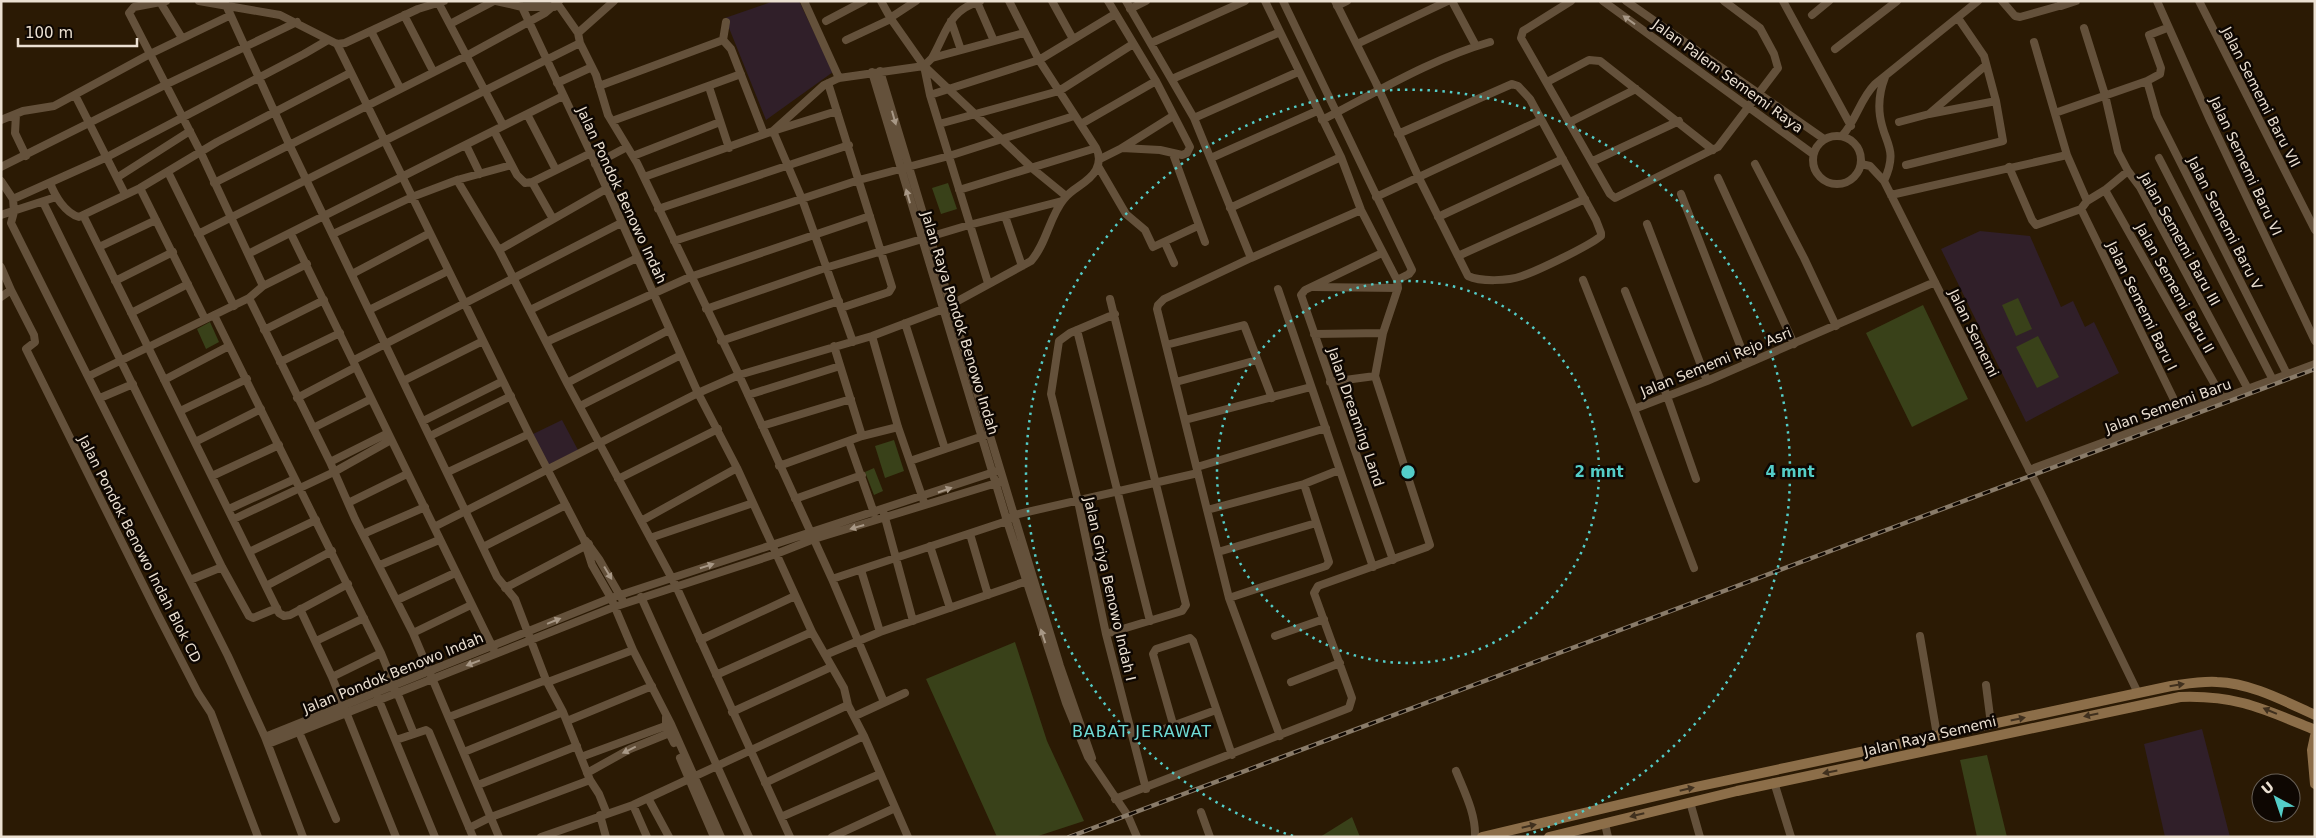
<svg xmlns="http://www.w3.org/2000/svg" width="2316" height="838" font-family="'DejaVu Sans',sans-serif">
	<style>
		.education { fill: #301f29 }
		.green { fill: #394119 }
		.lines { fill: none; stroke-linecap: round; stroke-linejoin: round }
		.minor { stroke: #64513b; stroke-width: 8 }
		.secondary { stroke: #8c6e49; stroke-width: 10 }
		.rail-casing { stroke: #897b69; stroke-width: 4.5 }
		.rail { stroke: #0e0702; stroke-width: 2.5; stroke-dasharray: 8; stroke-linecap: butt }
		.oneway { fill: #a89886 }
		.oneway2 { fill: #40301e }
		.ring { fill: none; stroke: #54cdc8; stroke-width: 2.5; stroke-dasharray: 2.5 5 }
		.labels { text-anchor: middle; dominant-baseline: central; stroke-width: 5; stroke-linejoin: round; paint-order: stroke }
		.street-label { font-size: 14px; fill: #ebe0d2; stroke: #0e0702 }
		.quarter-label { font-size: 16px; letter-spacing: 1px; fill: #6fdad5; stroke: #0e0702 }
		.centre { fill: #54cdc8; stroke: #0e0702; stroke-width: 2.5 }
		.ring-label { font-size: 15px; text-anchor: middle; font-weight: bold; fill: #54cdc8; stroke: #0e0702; stroke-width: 5; stroke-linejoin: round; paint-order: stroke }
	</style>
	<rect width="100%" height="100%" fill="#2b1a04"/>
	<path class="education" d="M774,1H799L833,72L766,120L725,18Z
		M1980,231L2030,236L2061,307L2073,301L2085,327L2094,322L2119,373L2026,422L1941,249Z
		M562,420L578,450L546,466L531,435Z
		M2202,729L2230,837H2165L2144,744Z"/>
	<path class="green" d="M948,183L957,209L941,214L932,188Z
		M2018,298L2032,329L2016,336L2002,305Z
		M1923,305L1968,399L1912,427L1866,333Z
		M210,322L219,342L206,349L197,329Z
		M2038,336L2059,377L2037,388L2016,347Z
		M894,440L904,471L885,478L875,446Z
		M874,468L883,491L874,495L865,472Z
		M1015,642L1047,741L1084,821L1035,837H997L926,679Z
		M1987,755L2007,837H1977L1960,760Z
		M1352,817L1360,837H1319H1320Z"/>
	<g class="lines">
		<path class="minor" d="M166,1L134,7L129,13L200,151L263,286
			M199,1L280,15L337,44L345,43L418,9L444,1
			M496,1L522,7H554
			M804,1L839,78
			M881,1L891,19L924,66L1033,169L1066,196
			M1052,1L1073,39
			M1108,1L1156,81L1190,147L1187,153L1182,155L1160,150L1122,148
			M1126,1L1194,118L1251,258
			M1283,1L1412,270L1409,274L1397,280
			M1335,1L1376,83L1418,176L1468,276C1481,282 1508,281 1522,276C1537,271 1589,246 1601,236V233L1596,220L1530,99L1518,86L1512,84L1398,134
			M1452,1L1476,46
			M1571,1L1523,31L1521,38L1610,194L1615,198L1718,147L1778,68L1774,54L1760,28L1724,1
			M1603,1L1813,154
			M1626,1L1824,139
			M1783,1L1851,126
			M2002,1L2015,16L2020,17L2059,6L2065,1
			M2157,1L2210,120L2315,341
			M2199,1L2315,230
			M160,2L182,38
			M438,2L503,125
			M977,2L994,41
			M557,3L578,33L580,43L596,75L608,115L637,163L739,375L832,579L884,702
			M226,5L289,144L497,577L515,599L546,680L563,712L590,780L599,794L607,814
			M1337,6L1347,1
			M2061,6L2076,1
			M522,7L593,158L698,393L737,468L812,632L844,688L848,705L864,736L908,837
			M1130,9L1146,1
			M404,15L433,71
			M1812,15L1829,1
			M890,18L916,1
			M826,21L864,1
			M951,21L961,50
			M450,24L494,1
			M2084,28L2105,95L2118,152L2128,171L2140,187L2248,389
			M371,31L400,88
			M578,33L614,1
			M723,40L731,49L764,134
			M723,40L726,22
			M846,40L891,19
			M1151,43L1245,1
			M337,44L529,434L584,540L592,565L611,598L633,650L671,724L721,837
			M1357,44L1448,1
			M1835,49L1897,1
			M932,58C947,32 948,11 980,1
			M1986,65L1929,114L1996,101
			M924,66L930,95L988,283
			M924,66L932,58L1024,33
			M880,71L1014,515L1060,666L1092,758
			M872,72L1007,521L1066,703L1088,757L1128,816L1137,837
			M1172,79L1280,32
			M2147,81L2157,116L2287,374
			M1547,82L1589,60L1600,61L1713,150
			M557,83L592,67
			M828,83L892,287L889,292L841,308
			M599,86L723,40
			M709,87L729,148
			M75,95L125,194
			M930,95L1039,60L1115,14
			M2055,113L2147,81L2160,74L2161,68L2149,35L2167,28
			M16,114L15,133L26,156
			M527,114L556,170
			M1194,118L1298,72
			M1,120L23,111L54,106L150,54L229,16
			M1322,120C1377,92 1431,59 1490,42
			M612,121L741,74
			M1570,122L1636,89
			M1899,122L1929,114
			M939,124L1059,91L1133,44
			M1081,124L1156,81
			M494,131L517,175L525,183L532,182L591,153
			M1813 160a24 24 0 1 1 48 0a24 24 0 1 1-48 0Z
			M1842,136C1856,121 1860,99 1875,84L1978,1
			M466,145L480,174
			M1173,154L1205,242
			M633,156L720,122
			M1211,158L1317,111
			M2159,158L2273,380
			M1100,159L1122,148L1173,116
			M1593,161L1679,121
			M595,164L627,147
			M1755,164L1804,258L1836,326
			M1861,164L1870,166L1884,181L2043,497L2138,693
			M1906,165L2003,141L1996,101L1984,56L1958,18
			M1098,166L1126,214L1145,230L1153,247L1198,226
			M1,167L165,85L297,22
			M2009,167L2032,220L2036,225L2081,209L2087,201L2067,155L2034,42
			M168,172L234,306
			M118,177L190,131
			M644,177L773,131L837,111
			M1718,178L1794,344
			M457,180L499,250L567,383L676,586L790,837
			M1,181L13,199L14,212L11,223L228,656L265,737L303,837
			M1884,181C1899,148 1884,144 1880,116C1878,102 1880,90 1885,77
			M532,182L553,219
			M50,183C55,196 65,213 79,217L83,215L140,188L217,142L350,73
			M214,183L466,56L545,13L559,1
			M140,188L205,319
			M959,190L1096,148
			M2105,190L2223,399
			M1681,194L1747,363
			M1891,195L2067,155
			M1376,197L1541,120
			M13,199L107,157L304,54L328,40
			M2087,201L2105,190L2128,171
			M43,202L222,567L249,616L253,618L277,608
			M1230,208L1341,157
			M658,209L849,145
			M2081,209L2181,414
			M1,215L56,197
			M83,215L279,613L284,616L290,615L348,584
			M1005,216L1022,266
			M1438,217L1563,159
			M1647,224L1707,381
			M198,234L580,43
			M291,234L494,650
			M333,234L412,197L457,180L511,165
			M674,241L859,180L949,156L1074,116
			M1165,243L1174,263
			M99,247L156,220
			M499,250L606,189
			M1382,253L1305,290L1301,295L1393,560
			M248,254L563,96
			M1458,256L1585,199
			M1,267L11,290
			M352,274L430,233
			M1583,280L1634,409
			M115,281L173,252
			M1313,287L1398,288
			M1278,289L1373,567
			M1625,291L1667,396L1696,479
			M1,297L11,290L34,335L35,342L26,349L158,615L198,693L211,713L258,837
			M249,298L330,462L355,519L413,633L499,837
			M706,309L825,268L969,225L1062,201
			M369,310L448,271
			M530,310L637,258
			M131,313L188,284
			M1115,314L1070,333L1059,341L1051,394L1078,501L1106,634L1146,789
			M214,315L381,653L414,734
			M905,323L945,449
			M264,330L324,300
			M1077,330L1150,621
			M1314,334L1383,333
			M872,336L898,427L924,502
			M721,341L839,301
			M546,342L690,277L870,216
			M853,342L802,199L773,131L824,85L839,78L924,66
			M1166,345L1244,325L1272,398
			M834,346L862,436
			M354,360L621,223
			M280,362L340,333
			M89,376L249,298L263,286L307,264
			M164,380L229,346
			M403,381L483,341
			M1176,382L1257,360
			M1330,382L1375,376
			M567,383L669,330
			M748,395L840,366
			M100,398L133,384
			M297,398L356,367
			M580,406L681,355
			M180,411L247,379
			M1185,420L1311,387
			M423,421L503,381
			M762,426L851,399
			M313,428L371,399
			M430,436L511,396
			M195,442L261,409
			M849,442L874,513
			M910,461L986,435
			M330,462L388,433
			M779,466L862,436L898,427
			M1197,467L1326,428
			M2029,470L2315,364
			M448,472L529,434
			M212,476L279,445
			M618,479L718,429
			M795,499L862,475
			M348,503L407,474
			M229,509L295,479
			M1207,510L1304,484L1339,470
			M884,514L913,621
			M234,519L334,472L391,440
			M641,521L737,468
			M434,527L698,393L739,375L872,336L943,309L1031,261C1047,243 1049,217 1064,199C1073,187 1088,184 1096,170C1100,162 1100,155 1096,148L1039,60L1009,1
			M363,534L425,507
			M970,534L988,595
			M650,538L753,503
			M586,541L599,559L622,599
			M930,546L950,608
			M483,547L566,505
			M249,552L316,520
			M1218,552L1316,523
			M380,565L439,540
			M1694,568L1634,409L1707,381L1935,282
			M861,570L880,632
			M832,579L1007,521L1014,515L1198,473
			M190,580L222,567
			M266,586L332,551
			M505,588L589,544
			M641,597L749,837
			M1229,598L1326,566L1329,562L1304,484
			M397,600L455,573
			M300,609L332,677L396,837
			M413,633L471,605
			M1106,634L1182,611L1186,605L1110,299
			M1275,636L1324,619
			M1920,636L1937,735
			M700,640L795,596
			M316,641L364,618
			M825,655L880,632L1030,580
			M716,675L812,632
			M332,677L381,653
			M548,682L633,650
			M1291,682L1340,663
			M1986,685L1991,724
			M378,698L435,837
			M732,712L831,667
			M855,716L905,693
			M449,717L546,680
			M666,717V726L674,743
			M567,721L652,686
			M1173,724L1153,654L1156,649L1190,638L1193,641L1232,755
			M299,732L336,819
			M1156,732L1216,710
			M1280,736L1229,598L1157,309L1158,305L1164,299L1251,258L1361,210
			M265,737L611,598L1000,470
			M396,740L426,730L429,732L473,837
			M268,744L614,607L776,554L814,539L1003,481
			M464,752L563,712
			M581,757L668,725
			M680,758L714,837
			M1456,771C1464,791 1476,814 1475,837
			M587,773L630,749L672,732
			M1774,782L1791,837
			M765,783L864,736
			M478,785L577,746
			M648,798L669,837
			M1115,799L1349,708L1352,698L1314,593L1318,586L1427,547L1430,545L1375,376L1383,333L1398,288L1397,280L1361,210L1341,157L1265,1
			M1690,802L1700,837
			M633,805L647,837
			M1201,812L1210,837
			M600,815L606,837
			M781,817L880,774
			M1605,824L1608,837
			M469,828L491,817L590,780
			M541,837L633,805L848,705
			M832,837L895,808"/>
		<path class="secondary" d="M2315,736L2312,750L2315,784
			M1482,837L1686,789L2171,686C2186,684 2201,681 2217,682C2251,683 2284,701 2315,715
			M1549,837L1737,791L2180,697C2237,695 2264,709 2315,730"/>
		<g class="rail-casing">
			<path id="rail" d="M1069,837L2315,369"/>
		</g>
		<use href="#rail" class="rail"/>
	</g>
	<defs><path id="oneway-solid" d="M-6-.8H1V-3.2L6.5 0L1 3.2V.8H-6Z" transform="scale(1.25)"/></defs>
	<g class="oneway">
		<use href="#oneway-solid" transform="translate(1629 20) rotate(-144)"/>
		<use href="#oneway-solid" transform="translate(894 118) rotate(74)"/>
		<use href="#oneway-solid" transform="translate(908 196) rotate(-106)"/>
		<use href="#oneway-solid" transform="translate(945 490) rotate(-19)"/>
		<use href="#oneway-solid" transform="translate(857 527) rotate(164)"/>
		<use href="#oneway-solid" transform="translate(707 566) rotate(-18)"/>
		<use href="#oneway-solid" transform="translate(608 573) rotate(59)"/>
		<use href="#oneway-solid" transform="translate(554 621) rotate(-22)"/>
		<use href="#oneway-solid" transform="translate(1043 636) rotate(-108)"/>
		<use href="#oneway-solid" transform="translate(473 663) rotate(159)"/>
		<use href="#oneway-solid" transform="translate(629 750) rotate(154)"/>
	</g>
	<g class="oneway2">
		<use href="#oneway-solid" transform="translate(2177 685) rotate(-9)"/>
		<use href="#oneway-solid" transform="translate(2270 711) rotate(-157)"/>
		<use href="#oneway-solid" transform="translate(2091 715) rotate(168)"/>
		<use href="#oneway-solid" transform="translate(2018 719) rotate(-12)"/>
		<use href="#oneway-solid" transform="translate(1830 772) rotate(169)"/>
		<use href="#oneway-solid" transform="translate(1687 789) rotate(-13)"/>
		<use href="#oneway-solid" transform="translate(1637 815) rotate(166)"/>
		<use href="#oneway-solid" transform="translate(1529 826) rotate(-13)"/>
	</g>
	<g class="ring">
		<circle cx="1408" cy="472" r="191"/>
		<path d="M1293 836A382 382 0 1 1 1523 836"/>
	</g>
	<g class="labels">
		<g class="street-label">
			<text transform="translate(1728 76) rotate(36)">Jalan Palem Sememi Raya</text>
			<text transform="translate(2261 97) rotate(63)">Jalan Sememi Baru VII</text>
			<text transform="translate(2246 166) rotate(65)">Jalan Sememi Baru VI</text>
			<text transform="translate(622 195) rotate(65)">Jalan Pondok Benowo Indah</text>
			<text transform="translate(2225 223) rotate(63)">Jalan Sememi Baru V</text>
			<text transform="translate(2180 239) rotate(61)">Jalan Sememi Baru III</text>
			<text transform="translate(2175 288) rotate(61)">Jalan Sememi Baru II</text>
			<text transform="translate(2142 306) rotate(64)">Jalan Sememi Baru I</text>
			<text transform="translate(960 323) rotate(73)">Jalan Raya Pondok Benowo Indah</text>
			<text transform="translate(1974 333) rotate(64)">Jalan Sememi</text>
			<text transform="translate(1716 362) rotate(-22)">Jalan Sememi Rejo Asri</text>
			<text transform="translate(2168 406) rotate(-20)">Jalan Sememi Baru</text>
			<text transform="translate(1356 417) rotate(71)">Jalan Dreaming Land</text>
			<text transform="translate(140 549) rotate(63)">Jalan Pondok Benowo Indah Blok CD</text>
			<text transform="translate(1110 589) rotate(77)">Jalan Griya Benowo Indah I</text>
			<text transform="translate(393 673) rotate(-22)">Jalan Pondok Benowo Indah</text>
			<text transform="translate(1930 736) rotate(-13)">Jalan Raya Sememi</text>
		</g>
		<g class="quarter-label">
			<text x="1142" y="731">BABAT JERAWAT</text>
		</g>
	</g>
	<circle cx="1408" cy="472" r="8" class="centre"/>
	<g class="ring-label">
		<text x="1599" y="477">2 mnt</text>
		<text x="1790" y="477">4 mnt</text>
	</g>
	<rect width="2316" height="838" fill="none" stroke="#ebe0d2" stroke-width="5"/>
	<g transform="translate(2276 798) rotate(320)"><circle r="24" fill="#0e0702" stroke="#665e55"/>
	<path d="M0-4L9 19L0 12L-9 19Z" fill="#54cdc8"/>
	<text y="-8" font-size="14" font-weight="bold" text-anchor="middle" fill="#ebe0d2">U</text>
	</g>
	<path d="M18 38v8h119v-8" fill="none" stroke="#ebe0d2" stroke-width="2.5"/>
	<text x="25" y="38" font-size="15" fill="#ebe0d2" stroke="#0e0702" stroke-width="4" paint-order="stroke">100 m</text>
</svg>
